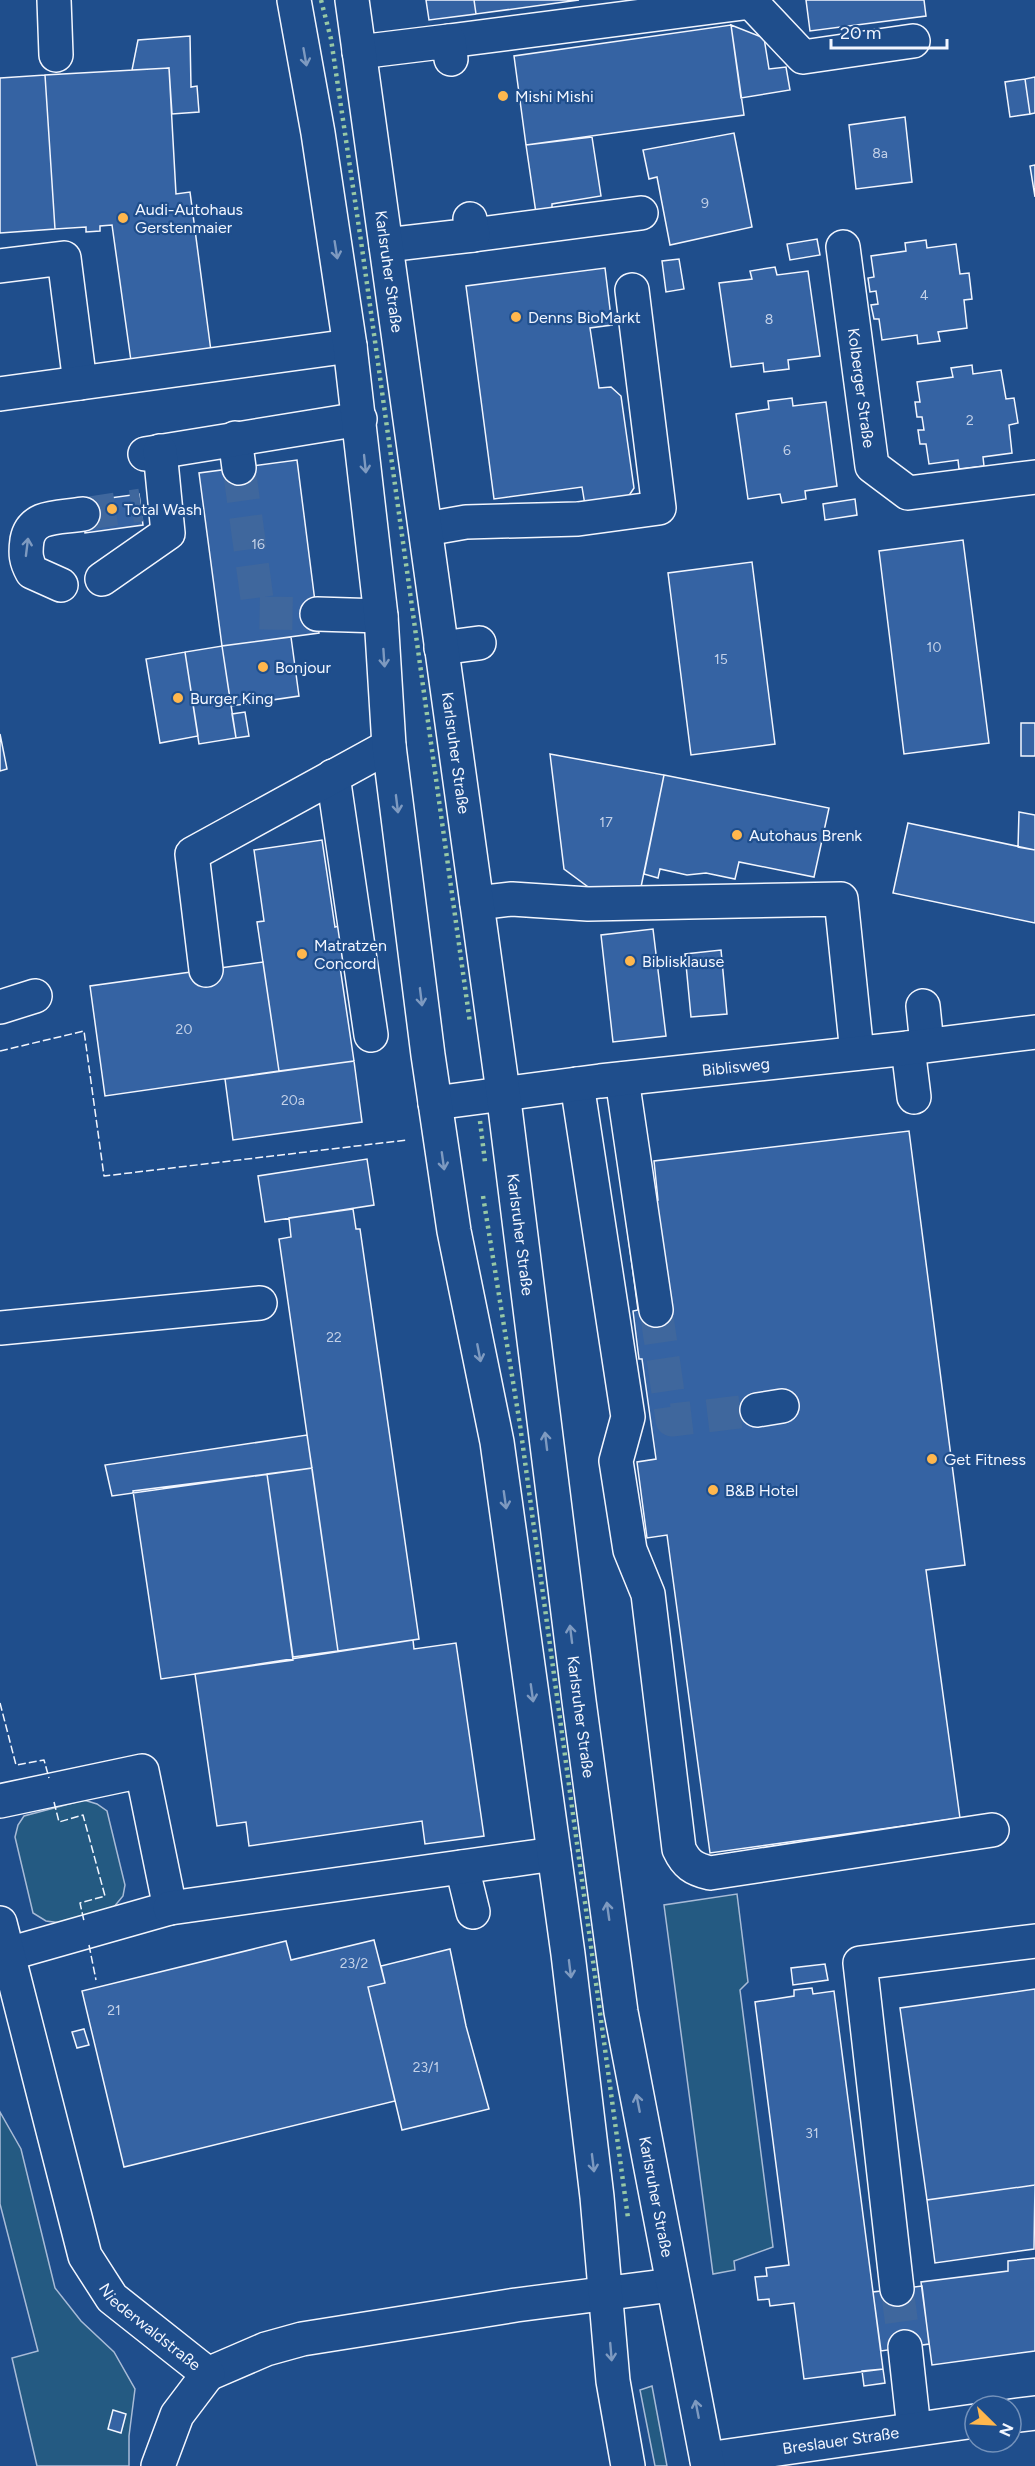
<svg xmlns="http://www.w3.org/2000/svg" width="1035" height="2466" font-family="Figtree,sans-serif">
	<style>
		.green { fill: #245a82; stroke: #a8bbd7; stroke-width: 1.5 }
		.building { fill: #3563a3; stroke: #f2f6ff; stroke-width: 1.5 }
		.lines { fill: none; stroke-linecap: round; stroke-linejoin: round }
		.minor-tunnel { stroke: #3f679d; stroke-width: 33; stroke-dasharray: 33 16; stroke-linecap: butt }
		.minor-casing { stroke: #f2f6ff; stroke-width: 36 }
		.major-casing { stroke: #f2f6ff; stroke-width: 36 }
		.minor { stroke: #1f4e8c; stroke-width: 33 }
		.major { stroke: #1f4e8c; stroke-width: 33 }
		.hedge { stroke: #97c8a6; stroke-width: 4.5; stroke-dasharray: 3 4.5; stroke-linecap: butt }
		.fence { stroke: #f2f6ff; stroke-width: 1.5; stroke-dasharray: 8 3; stroke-linecap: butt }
		.oneway { stroke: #7e9ac0 }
		.poi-dot { fill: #ffb74d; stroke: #1f4e8c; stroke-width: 2 }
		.labels { text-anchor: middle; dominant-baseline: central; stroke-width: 4.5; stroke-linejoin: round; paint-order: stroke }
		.number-label { font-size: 14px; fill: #c3d1e8 }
		.poi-label { font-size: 16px; fill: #f2f6ff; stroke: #1f4e8c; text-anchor: start }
		.street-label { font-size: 16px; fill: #f2f6ff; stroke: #1f4e8c }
	</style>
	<rect width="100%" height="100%" fill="#1f4e8c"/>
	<path class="green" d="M84,1800L97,1804L107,1811L125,1885L123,1896L113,1908L61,1923L46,1921L33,1913L15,1837L18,1825L24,1816Z
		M737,1894L748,1982L740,1990L773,2247L734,2261L735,2270L713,2274L664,1905Z
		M0,2112L21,2149L55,2288L81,2321L114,2352L135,2389L129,2436V2466H37L12,2358L38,2351L0,2204Z
		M652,2386L667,2466H655L640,2390Z"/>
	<path class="building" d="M426,0H474L476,14L429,20Z
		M474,0H579L476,14Z
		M806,0H924L926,16L810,31Z
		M731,25L744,115L526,145L514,56Z
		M731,25L764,38L769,69L786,67L790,90L741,98Z
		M190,36L191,87L197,86L199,112L172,114L169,68L132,70L138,40Z
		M169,68L176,194L190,192L211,351L131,361L112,225L100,226V231L86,232V227L55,229L45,75Z
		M45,75L55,229L0,233V78Z
		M1035,77V113L1030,114L1025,79Z
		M1025,79L1030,114L1010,117L1005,82Z
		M905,117L912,182L856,189L849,125Z
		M734,133L752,227L670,245L657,177L649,179L643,150Z
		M592,137L601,196L552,204V210L536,213L526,145Z
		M1035,165V197L1030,166Z
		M817,239L820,255L790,260L787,244Z
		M926,240L927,248L956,244L960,274L969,273L972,299L964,300L967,328L938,332L940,341L918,344L917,335L882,340L879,319H874L871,305L878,304L876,291L870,292L868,278L874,277L871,256L906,251L905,243Z
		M679,259L684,289L666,292L662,261Z
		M775,267L777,275L808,271L820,356L788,360L789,369L764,372L763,363L731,367L719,283L752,279L750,271Z
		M605,268L612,325L590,328L599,388L611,387L621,396L634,488L626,500L585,505L582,487L494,499L466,286Z
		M972,365L973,374L1001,370L1006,399L1014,398L1018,423L1009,425L1012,453L983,457L984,466L959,469L958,460L929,464L926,444H920L918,430H924L922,417H917L915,402H920L917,382L953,377L951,368Z
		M792,398L793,406L826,402L837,486L805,491L806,499L782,503L780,494L748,499L736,414L769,409L768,401Z
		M297,460L319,633L222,646L199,473Z
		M139,494L143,525L85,533L81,502Z
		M855,499L857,515L825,520L823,504Z
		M963,540L989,743L904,754L879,551Z
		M752,562L775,744L691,755L668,573Z
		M291,637L299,696L231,706L222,646Z
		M222,646L236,738L199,744L185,652Z
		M185,652L198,736L160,743L146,659Z
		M245,712L249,736L236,738L232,714Z
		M1021,723H1035V756H1021Z
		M0,734L7,769L0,771Z
		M550,754L664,775L641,887L595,892L564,869Z
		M664,775L829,808L814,877L739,862L735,879L706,873L687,875L660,869L658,878L644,874Z
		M1019,812L1035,815V850L1018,847Z
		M908,823L1035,850V923L893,893Z
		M322,840L335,927L339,926L343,960H339L354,1061L279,1071L257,922L264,921L254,850Z
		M653,929L666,1036L613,1042L601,935Z
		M721,950L727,1014L691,1017L685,954Z
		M263,962L279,1071L105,1096L90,986Z
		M354,1061L362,1122L233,1140L225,1079Z
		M909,1131L965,1565L926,1570L960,1818L710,1853L667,1535L647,1538L637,1462L656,1459L642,1359H639L633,1311L638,1310L624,1205L658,1200L654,1161Z
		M367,1159L374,1205L265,1222L258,1176Z
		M353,1209L356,1229H360L419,1639L338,1651L279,1239L291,1237L289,1218Z
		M307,1435L312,1468L112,1496L105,1465Z
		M312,1468L338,1651L293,1657L267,1474Z
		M267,1474L293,1660L161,1679L133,1491Z
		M413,1640L414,1649L456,1643L484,1836L425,1844L422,1821L249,1846L246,1822L217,1826L195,1674Z
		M374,1940L385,1983L368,1987L395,2101L124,2167L82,1991L286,1941L291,1960Z
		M450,1949L466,2026L489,2109L402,2130L368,1987L385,1983L381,1966Z
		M825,1964L828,1980L793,1985L791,1968Z
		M812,1988L813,1994L834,1991L883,2369L804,2379L794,2303L770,2306L769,2299L758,2300L755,2277L767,2276L766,2268L789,2265L755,2002L794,1996V1990Z
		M1035,1989V2185L927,2200L900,2008Z
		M84,2029L89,2045L77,2048L72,2032Z
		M1035,2185L1034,2249L935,2263L927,2200Z
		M1035,2258V2351L932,2365L921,2282L1008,2271V2261Z
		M922,2286L929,2344L881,2351L873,2292Z
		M883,2369L885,2383L864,2386L862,2371Z
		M113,2410L126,2414L121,2433L108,2429Z"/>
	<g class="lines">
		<path class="minor-tunnel" d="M239,468L259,613L317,614
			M83,514L141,505
			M656,1310L672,1420L757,1410
			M897,2289L905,2347"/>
		<g class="minor-casing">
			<g id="minor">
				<path d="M54,0L56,55"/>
				<path d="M449,41L751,2L803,57L913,41"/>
				<path d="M359,52L449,41L451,59"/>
				<path d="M473,235L641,213"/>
				<path d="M386,245L473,235L470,219"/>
				<path id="s1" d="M843,247L872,466L908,493L1035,477"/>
				<path d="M0,266L64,258L80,383"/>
				<path d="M0,394L350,346"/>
				<path d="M235,438L239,468"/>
				<path d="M145,454L360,419"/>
				<path d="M426,529L466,522L578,519L659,508L632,290"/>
				<path d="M102,579L168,533L160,451"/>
				<path d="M61,585L32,572C26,561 25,554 27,540C32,514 60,518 83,514"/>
				<path d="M317,614L381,616"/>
				<path d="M441,648L479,643"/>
				<path d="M333,776L371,1035"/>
				<path d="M477,903L512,899L588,904L841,899L857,1053"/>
				<path d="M206,970L192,854L389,746"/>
				<path d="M923,1006L927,1045"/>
				<path d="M0,1007L35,996"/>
				<path d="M908,1048L914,1097"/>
				<path d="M622,1079L656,1310"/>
				<path d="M577,1084L628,1417L616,1461L630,1550L648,1594L679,1849C686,1864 693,1869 710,1873L992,1830"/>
				<path id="s2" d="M435,1103L600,1081L908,1048L1035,1032"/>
				<path d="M0,1328L260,1303"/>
				<path d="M757,1410L782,1406"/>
				<path d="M0,1801L142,1771L170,1908L8,1954"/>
				<path d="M462,1867L473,1912"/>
				<path d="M170,1908L554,1854"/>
				<path id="s3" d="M0,1923L85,2256L112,2298L208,2374L266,2349L302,2339L516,2305L672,2285"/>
				<path d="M897,2289L860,1963L1035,1941"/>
				<path d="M905,2347L914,2429"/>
				<path d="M1011,2416L1035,2413"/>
				<path id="s4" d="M707,2459L975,2421"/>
				<path d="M158,2466L177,2415L208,2374"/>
			</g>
		</g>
		<g class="major-casing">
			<g id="major">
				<path d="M294,0L318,133L350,346L381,616L389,746L428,1055L454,1231L497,1442L568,1954L597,2197L613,2381L628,2466"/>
				<path id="s5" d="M352,0L503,1092L579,1701L621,2012L708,2466"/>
			</g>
		</g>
		<use href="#minor" class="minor"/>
		<use href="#major" class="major"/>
		<path class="hedge" d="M321,0L331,39L362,248L470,1023
			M480,1121L485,1162
			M483,1196L520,1425L628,2218"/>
		<path class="fence" d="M0,1051L84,1031L104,1176L407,1140
			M0,1703L16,1765L44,1760L49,1778
			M54,1802L59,1822L83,1815L105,1896L80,1903L84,1921
			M89,1945L96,1980"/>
	</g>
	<defs><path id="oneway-shaft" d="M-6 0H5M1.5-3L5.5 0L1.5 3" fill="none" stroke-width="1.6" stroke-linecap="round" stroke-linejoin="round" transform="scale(1.5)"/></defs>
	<g class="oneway">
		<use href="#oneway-shaft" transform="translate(305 57) rotate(80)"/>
		<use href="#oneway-shaft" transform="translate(336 250) rotate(81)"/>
		<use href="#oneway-shaft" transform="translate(365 464) rotate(84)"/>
		<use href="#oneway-shaft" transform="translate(27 547) rotate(-83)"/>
		<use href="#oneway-shaft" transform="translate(384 658) rotate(86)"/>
		<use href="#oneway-shaft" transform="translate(397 804) rotate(83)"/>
		<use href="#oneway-shaft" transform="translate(421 997) rotate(83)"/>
		<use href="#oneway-shaft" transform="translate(443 1161) rotate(82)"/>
		<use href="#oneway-shaft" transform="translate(479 1353) rotate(79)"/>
		<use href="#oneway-shaft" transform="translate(546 1441) rotate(-97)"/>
		<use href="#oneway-shaft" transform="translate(505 1500) rotate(82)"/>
		<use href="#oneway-shaft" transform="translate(571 1634) rotate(-97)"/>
		<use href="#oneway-shaft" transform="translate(532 1693) rotate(82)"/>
		<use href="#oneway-shaft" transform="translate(608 1911) rotate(-98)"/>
		<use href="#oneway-shaft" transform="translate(570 1969) rotate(83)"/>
		<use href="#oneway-shaft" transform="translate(638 2103) rotate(-101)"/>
		<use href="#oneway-shaft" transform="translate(593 2163) rotate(83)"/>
		<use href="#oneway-shaft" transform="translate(611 2352) rotate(85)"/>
		<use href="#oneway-shaft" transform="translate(697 2409) rotate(-101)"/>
	</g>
	<g class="poi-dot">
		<circle cx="503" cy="96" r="6"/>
		<circle cx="123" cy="218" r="6"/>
		<circle cx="516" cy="317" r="6"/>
		<circle cx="112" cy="509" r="6"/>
		<circle cx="263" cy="667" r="6"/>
		<circle cx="178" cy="698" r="6"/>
		<circle cx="737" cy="835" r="6"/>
		<circle cx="302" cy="954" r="6"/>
		<circle cx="630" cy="961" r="6"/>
		<circle cx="932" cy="1459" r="6"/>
		<circle cx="713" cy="1490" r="6"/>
	</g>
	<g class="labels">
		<g class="number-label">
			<text x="880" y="153">8a</text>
			<text x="705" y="203">9</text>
			<text x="924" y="295">4</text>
			<text x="769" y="319">8</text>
			<text x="970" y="420">2</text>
			<text x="787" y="450">6</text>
			<text x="258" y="544">16</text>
			<text x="934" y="647">10</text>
			<text x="721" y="659">15</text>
			<text x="606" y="822">17</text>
			<text x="184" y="1029">20</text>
			<text x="293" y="1100">20a</text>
			<text x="334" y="1337">22</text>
			<text x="354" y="1963">23/2</text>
			<text x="114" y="2010">21</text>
			<text x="426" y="2067">23/1</text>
			<text x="812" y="2133">31</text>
		</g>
		<g class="poi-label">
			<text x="515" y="96">Mishi Mishi</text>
			<text x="135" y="209">Audi-Autohaus<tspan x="135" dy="18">Gerstenmaier</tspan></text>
			<text x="528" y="317">Denns BioMarkt</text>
			<text x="124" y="509">Total Wash</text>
			<text x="275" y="667">Bonjour</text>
			<text x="190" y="698">Burger King</text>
			<text x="749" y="835">Autohaus Brenk</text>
			<text x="314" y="945">Matratzen<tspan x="314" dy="18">Concord</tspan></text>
			<text x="642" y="961">Biblisklause</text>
			<text x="944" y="1459">Get Fitness</text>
			<text x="725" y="1490">B&amp;B Hotel</text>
		</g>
		<g class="street-label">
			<text stroke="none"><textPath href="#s5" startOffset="274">Karlsruher Straße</textPath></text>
			<text stroke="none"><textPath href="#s1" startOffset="142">Kolberger Straße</textPath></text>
			<text stroke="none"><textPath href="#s5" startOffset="760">Karlsruher Straße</textPath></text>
			<text stroke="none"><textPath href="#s2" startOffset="303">Biblisweg</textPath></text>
			<text stroke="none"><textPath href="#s5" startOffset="1246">Karlsruher Straße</textPath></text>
			<text stroke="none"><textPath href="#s5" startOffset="1732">Karlsruher Straße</textPath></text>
			<text stroke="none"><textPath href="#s5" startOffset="2218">Karlsruher Straße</textPath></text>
			<text stroke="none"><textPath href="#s3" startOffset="441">Niederwaldstraße</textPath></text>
			<text stroke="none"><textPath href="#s4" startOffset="135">Breslauer Straße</textPath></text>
		</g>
	</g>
	<g transform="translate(993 2424) rotate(114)"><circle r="28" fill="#1f4e8c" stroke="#7391ba" stroke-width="1.5"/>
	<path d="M0-4.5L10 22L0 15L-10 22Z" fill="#ffb74d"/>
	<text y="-9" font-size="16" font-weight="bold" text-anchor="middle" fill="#f2f6ff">N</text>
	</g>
	<path d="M831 39v9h116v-9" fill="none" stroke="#f2f6ff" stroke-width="3"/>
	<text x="840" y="39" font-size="18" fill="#f2f6ff" stroke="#1f4e8c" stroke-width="4.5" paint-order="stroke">20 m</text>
</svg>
